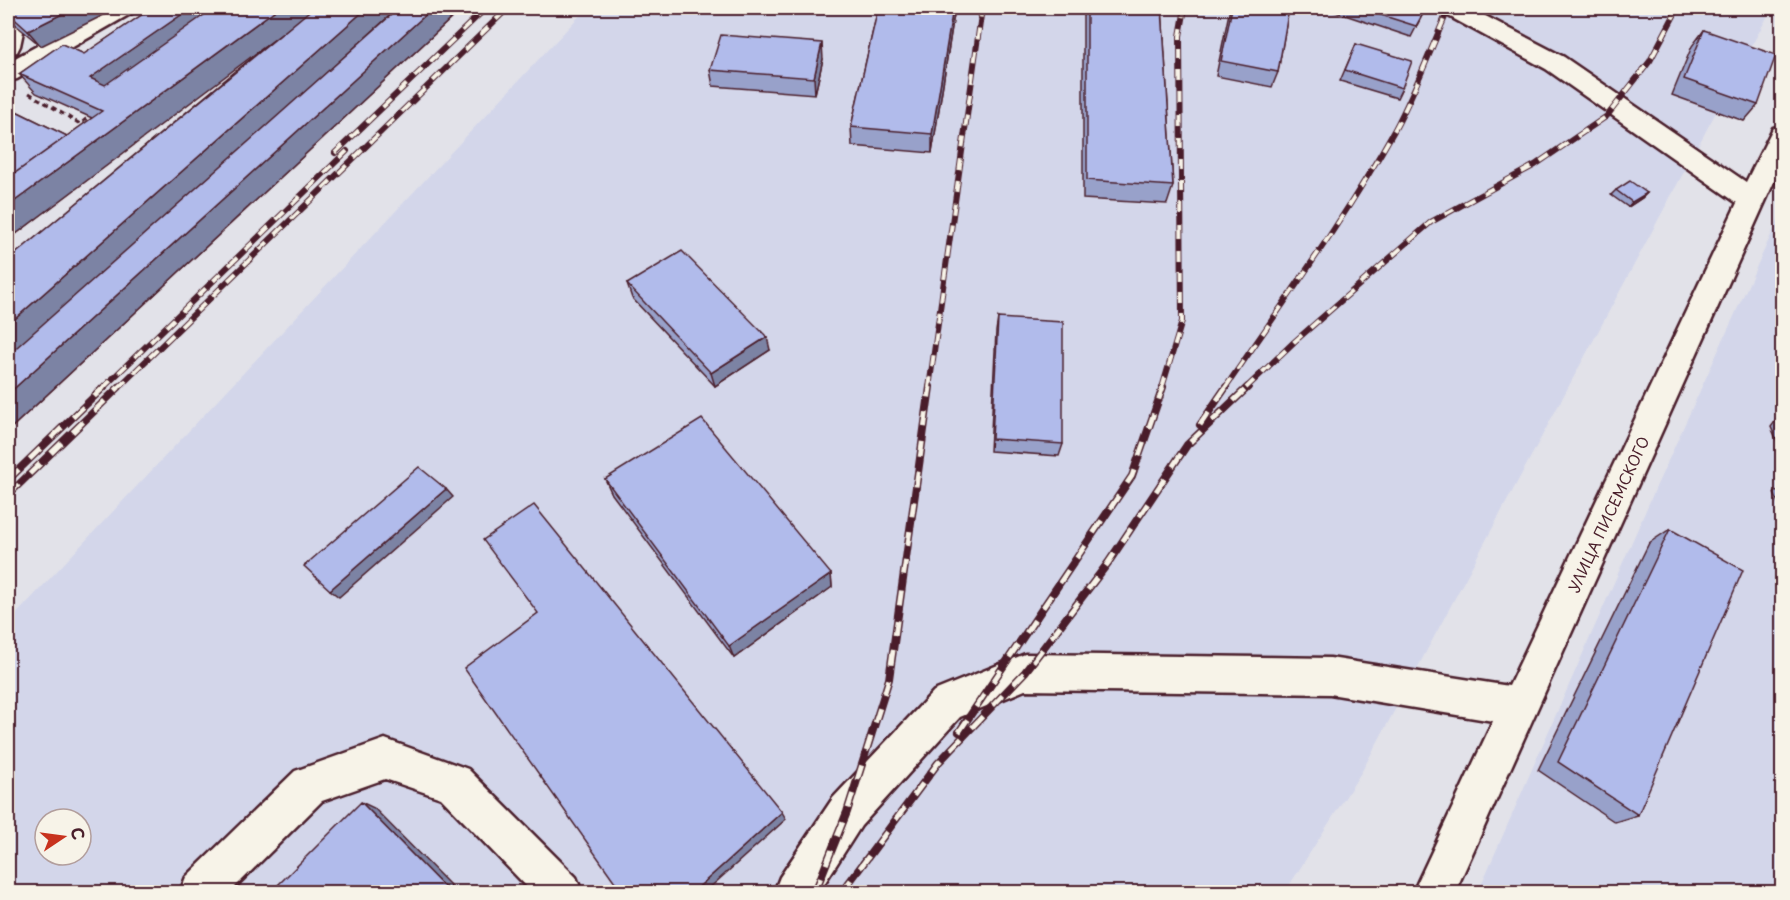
<svg xmlns="http://www.w3.org/2000/svg" width="1790" height="900" font-family="'Playpen Sans',sans-serif">
	<style>
		.built { fill: #d3d6ea; fill-rule: evenodd }
		.lines { fill: none; stroke-linecap: round; stroke-linejoin: round }
		.minor-casing { stroke: #4a1f2b; stroke-width: 5 }
		.path { stroke: #4a1f2b; stroke-width: 3; stroke-dasharray: 5 4; stroke-linecap: butt }
		.minor { fill: #f7f3e8; fill-rule: evenodd }
		.rail-far1-casing { stroke: #4a1f2b; stroke-width: 6 }
		.rail-casing { stroke: #4a1f2b; stroke-width: 8 }
		.rail-far1 { stroke: #f7f3e8; stroke-width: 4; stroke-dasharray: 11; stroke-linecap: butt }
		.rail { stroke: #f7f3e8; stroke-width: 5; stroke-dasharray: 15; stroke-linecap: butt }
		.wall { fill: #98a1ca; stroke: #4a1f2b; stroke-width: 1.5 }
		.shaded-wall { fill: #7c83a4; stroke: #4a1f2b; stroke-width: 1.5 }
		.building { fill: #b1bbeb; stroke: #4a1f2b; stroke-width: 1.5 }
		.labels { text-anchor: middle; dominant-baseline: central; stroke-width: 6; stroke-linejoin: round; paint-order: stroke }
		.street-label { font-size: 15px; fill: #4a1f2b; stroke: #f7f3e8 }
	</style>
	<rect width="100%" height="100%" fill="#e2e2e9"/>
	<filter id="ink" filterUnits="userSpaceOnUse"><feTurbulence type="fractalNoise" baseFrequency=".0167" numOctaves="2"/><feDisplacementMap in="SourceGraphic" scale="12" xChannelSelector="R" yChannelSelector="G"/><feConvolveMatrix kernelMatrix="1 2 1 2 8 2 1 2 1" color-interpolation-filters="sRGB"/></filter>
	<g filter="url(#ink)">
		<path class="built" d="M587,8H1772L1362,771L1285,892H8V623ZM45,819H81V855H45Z
			M1782,211V892H1478L1657,485Z"/>
		<g class="lines">
			<g class="minor-casing">
				<path id="minor" d="M16,8H46L43,13L25,22L20,46L17,52L8,54V12Z
					M106,8H135L132,13L17,79L8,81V62Z
					M1440,8H1470L1564,57L1746,182L1773,128L1782,126V164L1455,892H1413L1493,721L1330,694L1025,690L960,717L861,826L819,892H774L780,877L833,798L934,691L1025,654L1330,658L1509,686L1737,203L1546,69L1443,13Z
					M385,739L468,769L576,877L582,892H532L441,798L385,779L322,801L230,892H180L186,877L295,771Z"/>
			</g>
			<path class="path" d="M29,93L80,124L91,115"/>
			<use href="#minor" class="minor"/>
			<g class="rail-far1-casing">
				<path id="rail-far1" d="M335,153L486,8
					M103,388L347,151
					M118,388L508,8
					M929,388L982,8
					M1162,388L1182,321L1180,36L1185,8
					M1225,388C1283,303 1345,219 1395,129C1416,90 1431,48 1449,8
					M1246,388L1294,342L1431,222L1535,165L1607,116L1650,61L1678,8"/>
			</g>
			<g class="rail-casing">
				<path id="rail" d="M1200,425L1226,387
					M8,480L104,387
					M8,495L119,387
					M959,732L1132,476L1163,387
					M815,892L847,812L889,679L930,387
					M842,892L938,763L1025,672L1108,563L1187,445L1248,387"/>
			</g>
			<use href="#rail-far1" class="rail-far1"/>
			<use href="#rail" class="rail"/>
		</g>
		<path class="wall" d="M10,8L41,46L17,26L8,14V9Z
			M152,8H398L369,34L399,8H455L457,13L8,431V260L284,31L8,240V107L67,136L92,118L36,93L19,74L62,44L84,54Z
			M878,8H955L932,153L852,146L851,127Z
			M1083,8H1162L1173,186L1167,204L1083,199Z
			M1230,8H1289L1278,72L1272,87L1216,76Z
			M1335,8H1426L1411,37L1333,11Z
			M1704,30L1758,105L1744,121L1672,95L1692,46Z
			M1356,44L1402,88L1397,98L1340,81Z
			M823,59L815,94L713,86L710,70Z
			M1616,190L1647,193L1642,198L1628,207L1611,195Z
			M627,284L770,350L715,386L632,298Z
			M998,318L1063,444L1059,456L990,451L996,331Z
			M1782,412V452L1771,427Z
			M605,479L831,574L832,587L734,658L612,494Z
			M1782,488V512L1774,493Z
			M1670,529L1638,815L1615,822L1538,770L1649,543Z"/>
		<path class="shaded-wall" d="M74,8H118L41,46L28,31Z
			M191,8H221L106,97L90,78Z
			M278,8H316L8,240V206Z
			M367,8H398L8,361V325Z
			M433,8H455L457,13L8,431V394Z
			M953,8H955L932,153V134Z
			M822,43L823,59L815,94L814,78Z
			M1647,193L1642,198L1628,207L1632,202Z
			M767,337L770,350L715,386L711,373Z
			M446,489L453,497L339,597L330,590Z
			M831,574L832,587L734,658L729,646Z
			M361,802L374,808L457,892H449Z
			M782,812L786,819L705,892H693Z"/>
		<path class="building" d="M10,8H74L28,31L8,13V9Z
			M152,8H191L90,78L105,85L214,8H278L8,206V178L102,111L19,74L62,44L84,54Z
			M313,8H367L8,325V260Z
			M399,8H433L8,394V355Z
			M878,8H953L932,134L851,127Z
			M1087,8H1162L1173,186L1087,180Z
			M1232,8H1289L1278,72L1221,61Z
			M1359,8H1426L1416,26Z
			M1704,30L1776,55L1758,105L1684,79Z
			M721,35L822,43L814,78L710,70Z
			M1356,44L1412,61L1402,88L1345,70Z
			M8,107L67,136L8,178Z
			M1630,181L1647,193L1632,202L1616,190Z
			M682,251L767,337L711,373L627,284Z
			M998,318L1063,322V444L992,439Z
			M702,419L831,574L729,646L605,479Z
			M419,467L446,489L330,590L304,566Z
			M534,505L782,812L693,892H622L464,668L538,613L483,540Z
			M1670,529L1743,570L1638,815L1558,762Z
			M361,802L449,892H271Z"/>
	</g>
	<g class="labels">
		<g class="street-label">
			<text transform="translate(1608 514) rotate(-65)">УЛИЦА ПИСЕМСКОГО</text>
		</g>
	</g>
	<rect width="1790" height="900" fill="none" stroke="#f7f3e8" stroke-width="30"/>
	<rect x="15" y="15" width="1760" height="870" fill="none" stroke="#4a1f2b" stroke-width="2" filter="url(#ink)"/>
	<g transform="translate(63 837) rotate(77)"><circle r="28" fill="#f7f3e8" stroke="#b29e9c" stroke-width="1.5"/>
	<path d="M0-4.5L10 22L0 15L-10 22Z" fill="#c8321e"/>
	<text y="-9" font-size="16" font-weight="bold" text-anchor="middle" fill="#4a1f2b">С</text>
	</g>
</svg>
